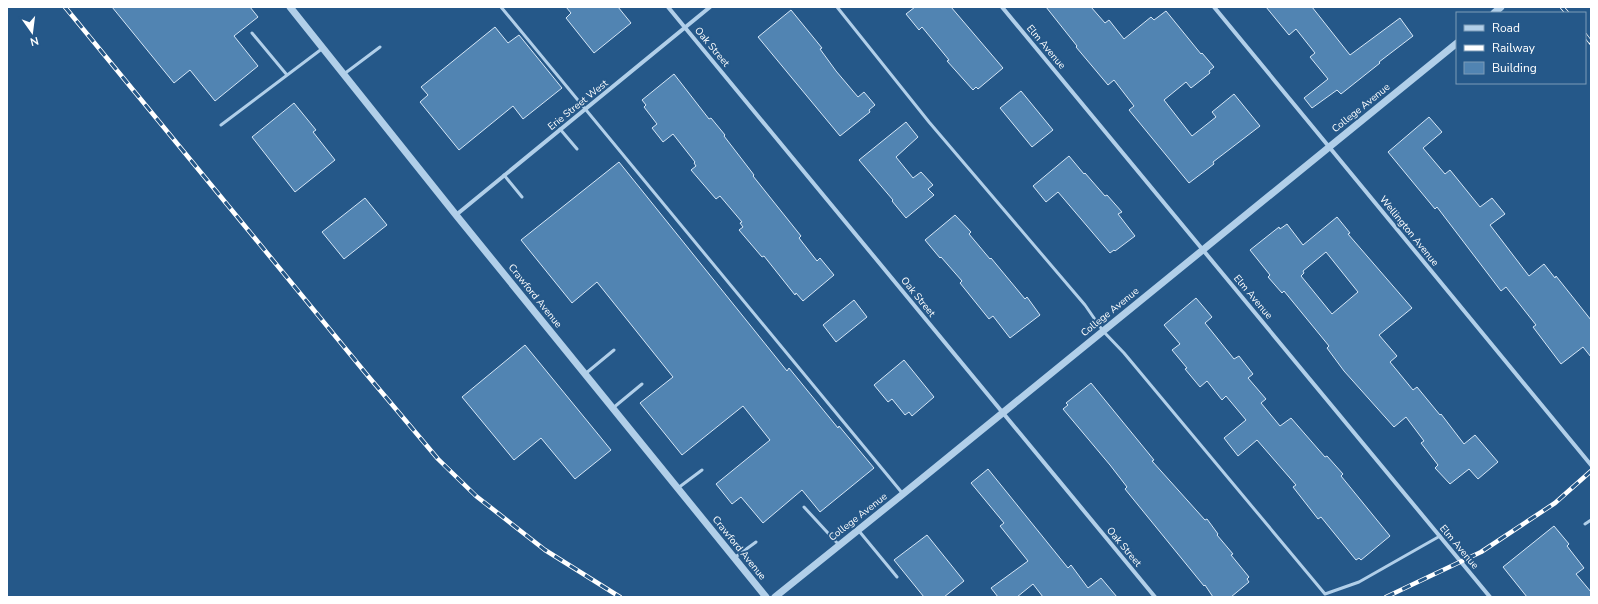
<svg xmlns="http://www.w3.org/2000/svg" width="1598" height="604" font-family="'Nunito Sans',sans-serif">
	<style>
		.building { fill: #5184b2; stroke: #d6e7f7; fill-rule: evenodd }
		.lines { fill: none; stroke-linecap: round; stroke-linejoin: round }
		.service { stroke: #b1cfe9; stroke-width: 3 }
		.minor { stroke: #b1cfe9; stroke-width: 4 }
		.tertiary { stroke: #b1cfe9; stroke-width: 7 }
		.rail-casing { stroke: #fff; stroke-width: 4.5 }
		.rail { stroke: #255889; stroke-width: 3; stroke-dasharray: 9; stroke-linecap: butt }
		.labels { text-anchor: middle; dominant-baseline: central; stroke-width: 4; stroke-linejoin: round; paint-order: stroke }
		.street-label { font-size: 10px; fill: #fff; stroke: #255889 }
	</style>
	<rect width="100%" height="100%" fill="#255889"/>
	<path class="building" d="M112,7H250L258,17L234,36L258,66L215,101L190,70L174,83Z
		M566,7H618L631,23L594,53L566,18L571,13Z
		M915,7H951L1003,68L978,89L976,87L973,90L947,61L949,60L922,27L919,30L906,14Z
		M1046,7H1091L1105,23L1109,20L1124,39L1151,17L1154,20L1166,11L1201,54L1202,53L1214,67L1209,71L1210,73L1191,88L1186,82L1164,100L1192,136L1216,117L1212,112L1234,94L1260,126L1213,162L1214,164L1189,183L1129,110L1134,106L1114,80L1108,85L1076,47L1077,46Z
		M1266,7H1312L1350,55L1400,18L1413,36L1379,62L1380,63L1341,94L1337,90L1312,108L1304,98L1328,79L1310,57L1315,53L1296,29L1289,35Z
		M791,10L822,48L820,49L836,71L858,97L864,92L875,105L869,110L870,112L840,136L758,37Z
		M495,27L508,43L519,35L562,88L523,119L513,106L459,150L420,102L428,95L421,87Z
		M674,74L709,119L711,118L725,135L724,136L754,175L753,176L801,236L799,238L817,261L820,258L834,275L803,301L796,293L795,295L764,256L762,257L739,230L743,227L740,223L742,222L720,196L716,199L691,170L696,166L694,163L695,162L673,134L663,142L652,128L657,124L644,107L646,105L642,100Z
		M1021,91L1053,130L1032,147L1000,108Z
		M294,103L316,130L313,132L335,160L295,192L252,137Z
		M1429,117L1442,132L1423,148L1445,174L1450,170L1480,207L1492,198L1505,214L1490,225L1529,276L1544,264L1555,278L1556,276L1591,320V357L1583,347L1561,364L1533,327L1536,325L1506,287L1501,291L1437,207L1435,209L1388,152Z
		M906,122L918,137L896,157L913,178L921,172L933,185L928,189L934,195L906,218L892,201L893,200L859,160Z
		M1069,156L1084,174L1085,173L1105,196L1107,195L1122,212L1118,214L1135,236L1115,251L1114,250L1110,253L1058,192L1046,202L1033,186Z
		M619,162L787,371L789,368L838,428L839,426L874,468L820,512L802,490L763,523L741,497L732,504L716,484L770,440L743,406L682,455L640,403L673,377L597,282L572,303L521,240Z
		M365,198L387,225L344,259L322,232Z
		M955,215L971,232L969,234L990,259L991,258L1025,299L1027,297L1040,315L1010,338L993,316L989,319L960,283L962,281L941,257L940,258L925,240Z
		M1337,217L1350,233L1348,234L1412,308L1379,335L1397,356L1390,362L1413,390L1417,387L1440,415L1441,414L1464,444L1475,435L1498,462L1478,479L1469,469L1450,484L1435,468L1438,465L1421,443L1424,441L1406,417L1394,427L1344,371L1327,348L1329,346L1284,291L1282,293L1268,277L1270,275L1250,250L1279,227L1280,229L1287,224L1303,245ZM1326,252L1358,292L1332,314L1301,276L1304,273L1303,271Z
		M1196,298L1212,317L1205,323L1234,359L1239,356L1253,374L1248,378L1266,399L1261,403L1280,426L1291,418L1325,457L1327,456L1343,474L1341,476L1390,536L1361,560L1359,558L1356,560L1321,517L1318,519L1293,487L1296,485L1257,440L1238,456L1224,438L1246,420L1226,396L1222,400L1207,381L1200,387L1185,369L1187,368L1172,350L1180,344L1164,325Z
		M854,300L867,317L836,342L823,325Z
		M525,345L611,450L575,479L541,438L514,460L462,397Z
		M904,360L934,397L912,416L909,412L905,415L892,399L888,402L874,385Z
		M1091,383L1154,460L1152,461L1205,520L1207,519L1218,534L1217,535L1233,554L1231,555L1249,577L1247,579L1249,582L1231,597H1213L1205,585L1204,586L1125,489L1127,487L1110,465L1063,409L1068,405L1066,403Z
		M988,469L1068,568L1071,565L1088,588L1101,578L1117,597H1043L1033,584L1017,597H998L991,588L1028,561L1000,526L1004,523L971,483Z
		M1554,526L1569,544L1567,546L1584,568L1576,574L1591,592V597H1527L1503,567Z
		M927,535L964,581L944,597H924L894,560Z"/>
	<g class="lines">
		<path class="service" d="M501,7L903,494
			M837,7L929,122L1085,305L1103,331L1124,353L1325,594L1359,582L1440,536
			M252,33L287,75
			M344,74L380,47
			M221,125L323,48
			M560,129L577,149
			M504,175L522,197
			M585,374L614,350
			M613,408L642,384
			M678,488L702,470
			M804,507L839,545
			M1585,524L1591,520
			M859,531L897,577
			M734,558L756,542"/>
		<path class="minor" d="M668,7L1155,597
			M1002,7L1490,597
			M1214,7L1591,465
			M456,215L710,7"/>
		<path class="tertiary" d="M290,7L456,215L766,597
			M1494,13L1501,7
			M775,597L903,494L1457,43"/>
		<g class="rail-casing">
			<path id="rail" d="M65,7L368,376L438,459L476,496L545,550L620,597
				M1562,7L1567,13
				M1585,35L1591,43
				M1386,597L1481,552L1555,503L1591,471"/>
		</g>
		<use href="#rail" class="rail"/>
	</g>
	<g class="labels">
		<g class="street-label">
			<text transform="translate(712 47) rotate(50)">Oak Street</text>
			<text transform="translate(1046 47) rotate(50)">Elm Avenue</text>
			<text transform="translate(578 105) rotate(-39)">Erie Street West</text>
			<text transform="translate(1361 108) rotate(-39)">College Avenue</text>
			<text transform="translate(1409 231) rotate(51)">Wellington Avenue</text>
			<text transform="translate(535 296) rotate(51)">Crawford Avenue</text>
			<text transform="translate(918 297) rotate(51)">Oak Street</text>
			<text transform="translate(1253 297) rotate(50)">Elm Avenue</text>
			<text transform="translate(1110 312) rotate(-39)">College Avenue</text>
			<text transform="translate(858 517) rotate(-38)">College Avenue</text>
			<text transform="translate(1124 547) rotate(50)">Oak Street</text>
			<text transform="translate(1459 547) rotate(50)">Elm Avenue</text>
			<text transform="translate(739 548) rotate(51)">Crawford Avenue</text>
		</g>
	</g>
	<rect width="1598" height="604" fill="none" stroke="#ffffff" stroke-width="16"/>
	<rect x="1456" y="12" width="130" height="72" fill="#255889" stroke="#7c9bb8"/>
	<rect x="1464" y="25" width="20" height="6" fill="#b1cfe9" stroke="#7c9bb8"/>
	<text x="1492" y="32" font-size="12" fill="#ffffff">Road</text>
	<rect x="1464" y="45" width="20" height="6" fill="#ffffff" stroke="#7c9bb8"/>
	<text x="1492" y="52" font-size="12" fill="#ffffff">Railway</text>
	<rect x="1464" y="62" width="20" height="12" fill="#5184b2" stroke="#7c9bb8"/>
	<text x="1492" y="72" font-size="12" fill="#ffffff">Building</text>
	<g transform="translate(32 32) rotate(166)" stroke="#255889" stroke-width="3" paint-order="stroke">
	<path d="M0-3L7 15L0 10L-7 15Z" fill="#ffffff"/>
	<text y="-6" font-size="11" font-weight="bold" text-anchor="middle" fill="#ffffff">N</text>
	</g>
</svg>
